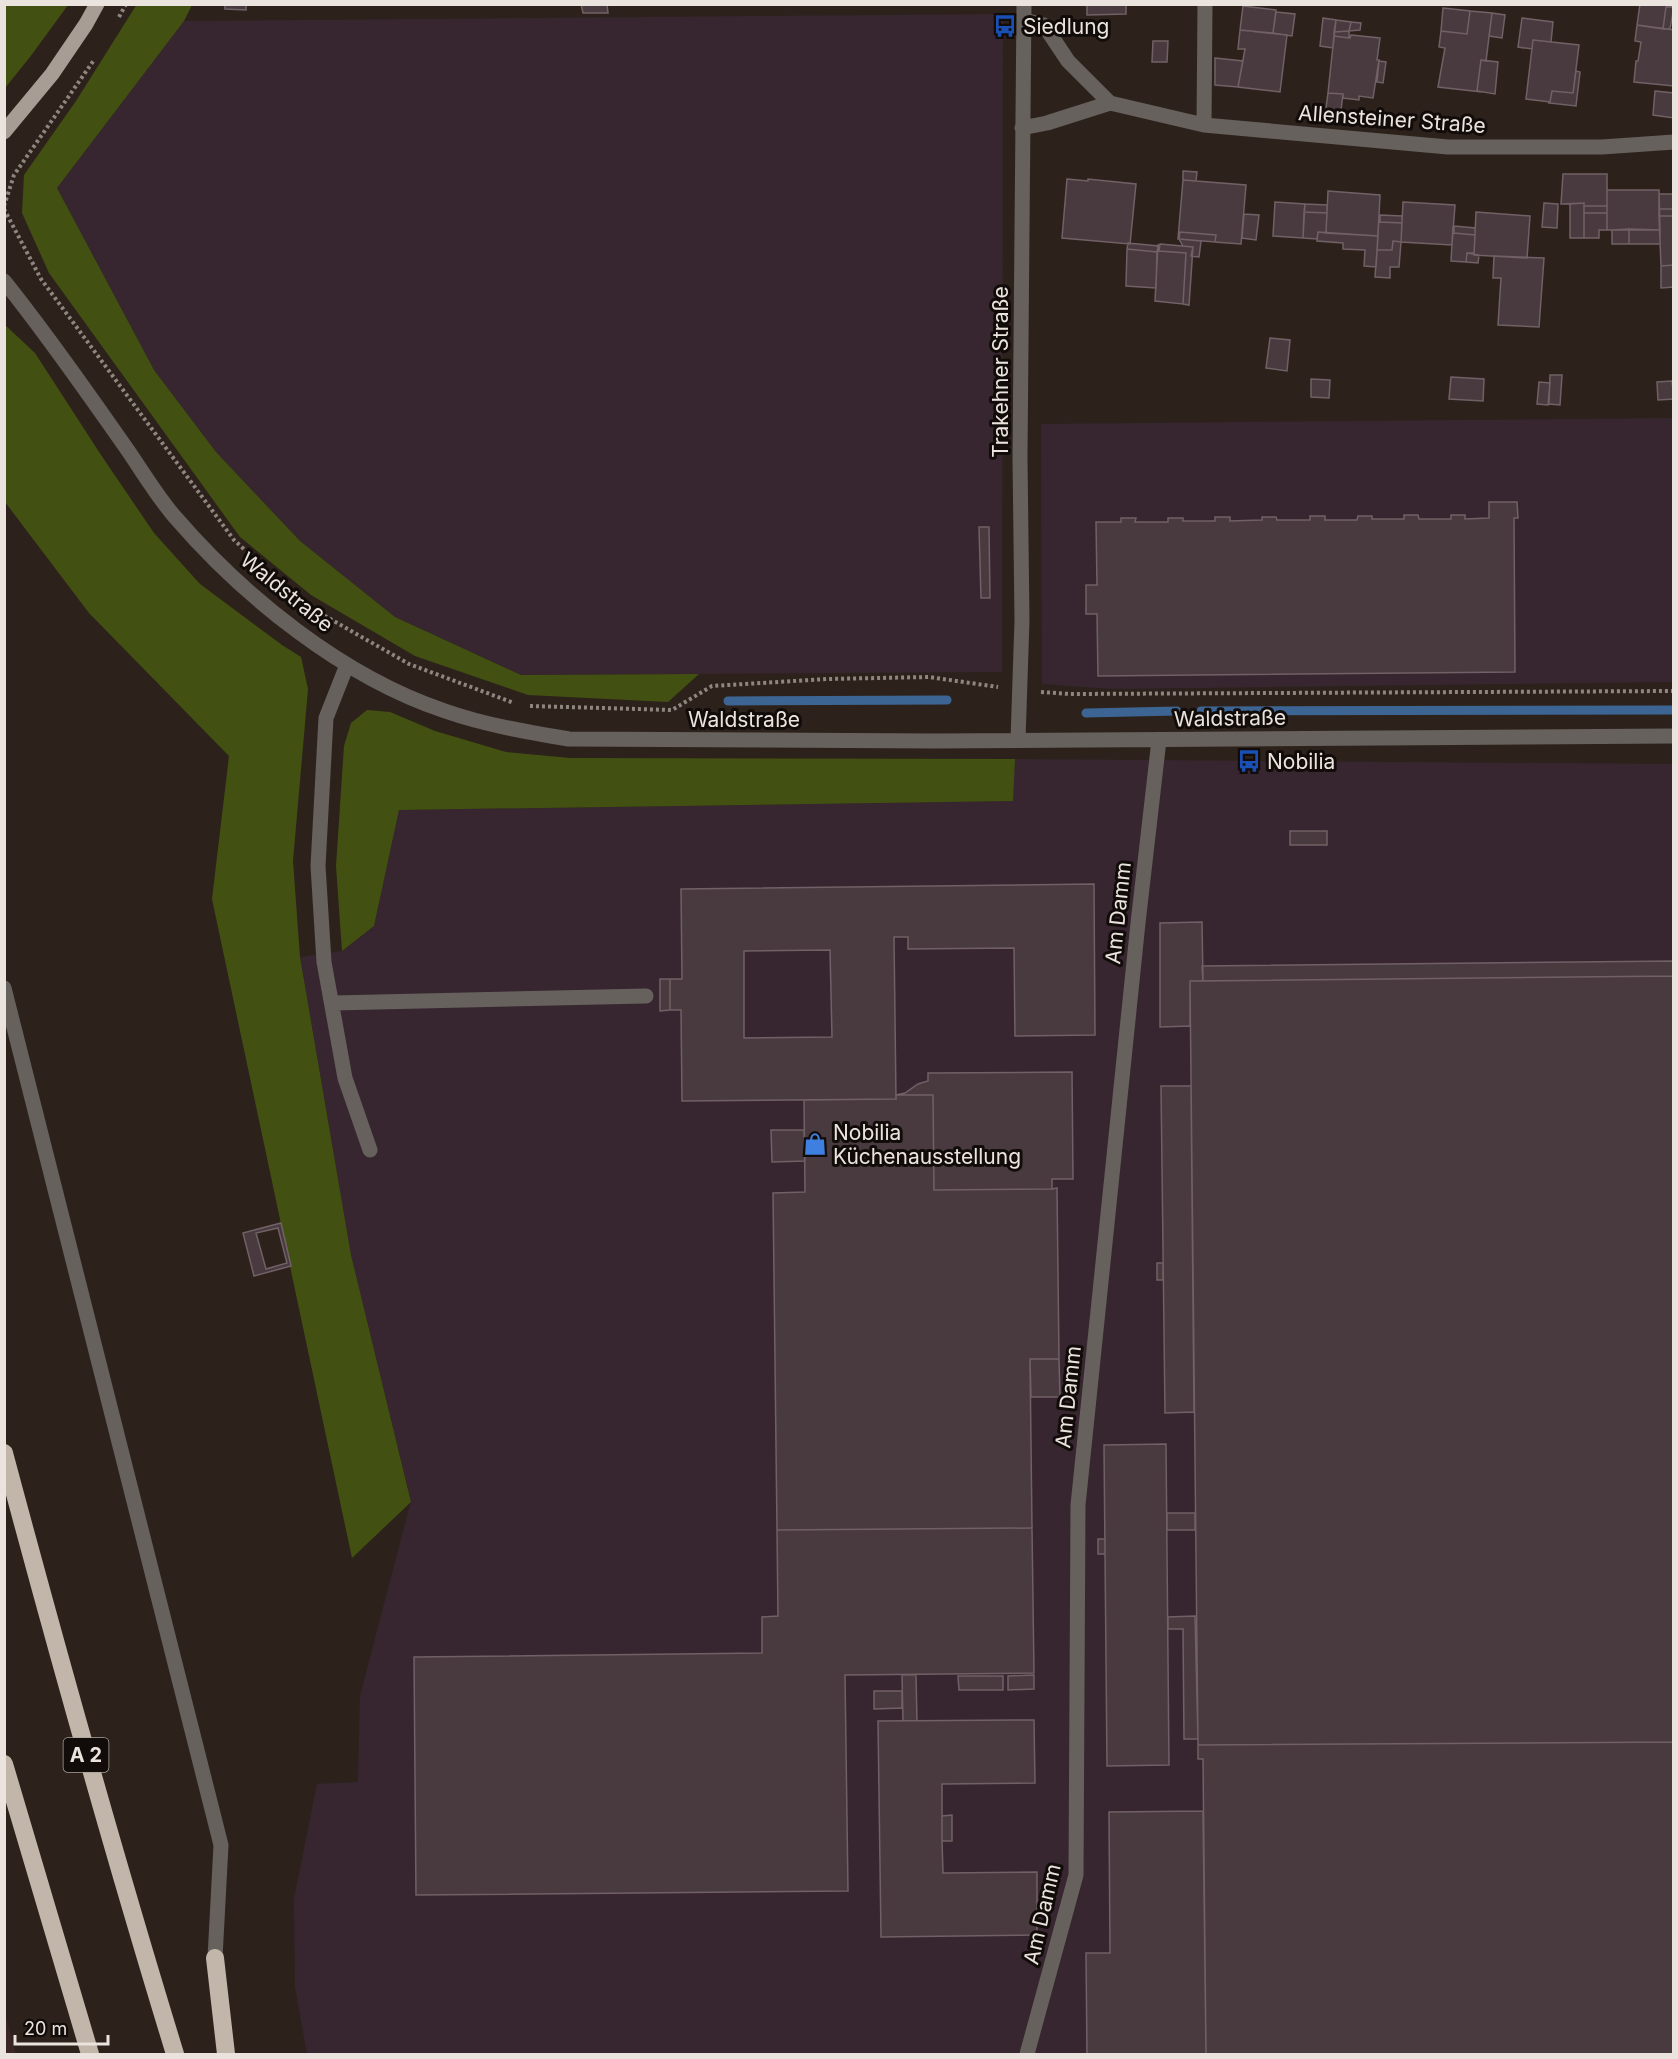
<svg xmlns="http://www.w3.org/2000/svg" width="1678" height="2059" font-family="Inter,sans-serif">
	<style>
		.commercial { fill: #3a2625 }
		.industrial { fill: #372630 }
		.forest { fill: #425112 }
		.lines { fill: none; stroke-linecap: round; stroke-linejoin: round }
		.stream { stroke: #3d6593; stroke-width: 9 }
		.building { fill: #483a3f; stroke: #716166; stroke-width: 1.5; fill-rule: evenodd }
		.path { stroke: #8f8680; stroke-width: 4; stroke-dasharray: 3 3; stroke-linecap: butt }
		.minor { stroke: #66615c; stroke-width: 15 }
		.major { stroke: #a89d94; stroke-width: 15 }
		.highway { stroke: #c2b5aa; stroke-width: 18 }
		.labels { text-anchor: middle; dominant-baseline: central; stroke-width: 6; stroke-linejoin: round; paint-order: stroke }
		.shield { fill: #110c09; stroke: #aaa29e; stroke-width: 1.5 }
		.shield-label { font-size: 20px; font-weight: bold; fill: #ebe3de }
		.poi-label { font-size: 21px; fill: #ebe3de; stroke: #110c09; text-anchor: start }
		.street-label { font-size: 21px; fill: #ebe3de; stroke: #110c09 }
	</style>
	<rect width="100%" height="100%" fill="#2d221b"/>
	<path class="commercial" d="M4,2014H5L16,2054H5Z"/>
	<path class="industrial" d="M1003,14L1002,672L521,675L395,617L300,541L216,452L154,370L57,188L184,21Z
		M1673,418V682L1113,689L1042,684L1041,424Z
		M1015,759L1673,764V2054H307L295,1987L294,1899L317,1784L358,1782L360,1696L411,1501L351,1255L300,957L342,951L374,926L399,810L1012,801Z"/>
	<path class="forest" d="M7,4L68,5L30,57L5,88L4,7Z
		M137,4L192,5L184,21L57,188L154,370L216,452L300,541L395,617L521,675L699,674L668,702L528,695L415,656L311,595L240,537L49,273L22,213L24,175L76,101Z
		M4,324L35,353L101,455L154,533L200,584L282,645L301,657L308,689L293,861L300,957L351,1255L411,1502L352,1558L212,899L229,756L89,613L5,502Z
		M367,710L390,712L435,731L506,752L570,758L1015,759L1013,801L399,810L374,926L342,951L336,866L344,746L351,723Z"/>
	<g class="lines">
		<path class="stream" d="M728,701L947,700
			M1201,711L1674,710
			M1086,713L1177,711"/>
	</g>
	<path class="building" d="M225,4H246V10L225,9Z
		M581,4H607L608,13H583Z
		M1087,4H1126V14L1087,15Z
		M1640,4H1661L1674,7H1666L1663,29L1637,25Z
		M1243,6L1276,10L1273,33L1240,30Z
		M1666,7H1674L1670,29H1663Z
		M1443,8L1470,11L1467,34L1441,31Z
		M1470,11L1492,13L1486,61L1481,60L1477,91L1482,92L1438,87L1445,48L1439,47L1441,31L1467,34Z
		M1276,12L1295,14L1292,36L1273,33Z
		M1492,13L1505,15L1502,38L1489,36Z
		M1323,18L1336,20L1333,48L1320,46Z
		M1522,18L1553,22L1551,42L1533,40L1532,49L1518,47Z
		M1336,20L1351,22L1349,31L1334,32Z
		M1351,22L1361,23L1360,30L1349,31Z
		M1637,25L1674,30V86L1634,82L1636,61H1638L1641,42L1635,41Z
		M1240,30L1287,35L1280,92L1238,87L1245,49H1238Z
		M1349,31V38L1334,36V32Z
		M1351,35L1380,38L1377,60H1379L1373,98L1359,96V100L1343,98V94L1328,93L1334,36L1350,38Z
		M1533,40L1579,45L1573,93L1552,91L1550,102L1526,99Z
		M1153,41H1168L1167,62H1152Z
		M1215,58L1243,61L1238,87L1215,85Z
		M1481,60L1498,62L1495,94L1477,91Z
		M1379,61L1386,62L1383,83L1377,82Z
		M1576,71L1580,72L1576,106L1549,103L1550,102L1552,91L1573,93Z
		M1655,91L1674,93V118L1653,115Z
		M1328,93L1343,94L1340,118L1325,116Z
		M1183,171L1197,172L1196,181L1183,180Z
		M1563,174H1607V206H1584V203L1561,204Z
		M1067,179L1088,181V179L1136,184L1130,244L1062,238Z
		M1183,180L1246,185L1241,244L1215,242L1216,235L1180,232L1179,239H1178Z
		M1607,190H1659L1660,230H1607Z
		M1328,191L1380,195L1378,236L1326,233Z
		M1659,194H1674V209H1659Z
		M1275,202L1305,204L1303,238L1273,236Z
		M1403,202L1455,205L1452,245L1401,242Z
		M1544,203L1558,204L1557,228L1542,227Z
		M1584,203V238H1570V204Z
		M1305,204L1327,205V213L1304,212Z
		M1584,206H1607V213H1584Z
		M1659,209H1674V216H1659Z
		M1304,212L1327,213L1326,233L1318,232L1317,239L1303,238Z
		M1476,212L1530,216L1527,258L1474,255Z
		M1584,213H1607V230H1599V238H1584Z
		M1244,214L1259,215L1256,240L1242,238Z
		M1379,215L1380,222L1402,223L1401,242L1393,241L1392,250H1377Z
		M1380,215L1402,216V223L1380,222Z
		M1659,216H1674V265L1661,266Z
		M1453,226L1454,233L1475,235L1474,253H1467L1466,262L1451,261Z
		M1454,226L1475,228V235L1454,233Z
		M1629,229V244H1612V230Z
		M1629,229L1660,230V244H1629Z
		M1180,232L1216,235L1215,242L1179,239Z
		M1318,232L1378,236L1376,267L1364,266L1365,250L1343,249V243L1317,241Z
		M1179,239L1201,241L1199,257L1191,256L1193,247L1183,246Z
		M1393,241L1401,242L1399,267H1390V278L1375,277L1377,250H1392Z
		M1128,243L1158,246L1157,252L1127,249Z
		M1158,244L1159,251L1186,253L1183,304L1155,301Z
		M1160,244L1193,247L1189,305L1183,304L1186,253L1159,251Z
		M1127,249L1157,252L1156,288L1126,286Z
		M1467,253L1479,255L1478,263L1466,262Z
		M1494,256L1544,258L1539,327L1498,325L1501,278H1493Z
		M1674,265V287L1661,288V266Z
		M1270,338L1290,340L1287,371L1266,368Z
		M1550,375H1562L1560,405L1549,404Z
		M1451,377L1484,379L1483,401L1449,399Z
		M1311,379L1330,380L1329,398L1311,397Z
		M1672,381L1674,399L1658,400L1657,382Z
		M1539,382L1550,383L1548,405L1537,404Z
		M1489,502H1517L1518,518H1514L1515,672L1098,676L1097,614H1086V585H1097L1096,522H1121V518H1136L1135,522H1168V518H1183V521H1215V517H1230V521L1262,520V517H1276L1277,520H1310V516H1325V520H1357L1358,516H1372V519H1404V515H1418L1419,519H1451V515H1465V519L1489,518Z
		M979,527H989L990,598H981Z
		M1290,831H1327V845H1290Z
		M1094,884L1095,1035L1015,1036L1014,948L908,949V937H894L896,1099L682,1101L681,1010H670V979H682L681,889ZM830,950L832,1037L744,1038V951Z
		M1202,922L1203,981H1190V1026L1160,1027V923Z
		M1674,961V976L1203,981L1202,966Z
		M1674,976V1742L1198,1745L1190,981Z
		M660,979H670V1010L660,1011Z
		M1072,1072L1073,1179H1052V1189L934,1190L933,1095H896L905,1093L918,1084L928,1081V1073Z
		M1161,1086H1191L1194,1412L1165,1413Z
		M896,1095H933L934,1190L1052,1189L1057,1188L1059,1359H1030L1032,1528L777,1530L773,1193L805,1192L804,1100L896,1099Z
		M771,1130H804L805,1161L772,1162Z
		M281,1223L291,1266L254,1276L243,1233Z
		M278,1228L287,1263L266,1269L256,1233Z
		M1157,1263H1163V1280H1157Z
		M1030,1359H1059L1060,1397H1031Z
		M1166,1444L1169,1765L1107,1766L1104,1445Z
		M1167,1513H1195V1530H1167Z
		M1032,1528L1034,1673L845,1675L848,1891L416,1895L414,1657L762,1653V1617L778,1616L777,1530Z
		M1098,1539H1105V1554H1098Z
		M1195,1616L1198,1739H1184L1183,1629H1168V1617Z
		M902,1675H916L917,1721H903Z
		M1034,1675V1689L1008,1690V1676Z
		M958,1676H1003V1690H959Z
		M874,1691H902V1708L874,1709Z
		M1034,1720L1035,1783L942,1784V1841L943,1873L1037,1872V1935L881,1937L878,1721Z
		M1674,1742V2054H1206L1203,1759H1198V1745Z
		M1203,1811L1206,2054H1087L1086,1953H1110L1109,1812Z
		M952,1815V1841H942V1816Z"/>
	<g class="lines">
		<path class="path" d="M119,17L126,4
			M4,206L14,175L94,60
			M4,209L41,279L234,540L304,604L409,664L514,703
			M1041,692L1070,694L1674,691
			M530,706L672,710L712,686L827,679L929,677L998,687"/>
		<path class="minor" d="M1024,20L1044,25L1068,61L1110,103L1204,125L1448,147H1602L1674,142
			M1204,125L1205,4
			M1022,128L1047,123L1110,103
			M4,281C46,333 84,388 122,442C140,467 155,494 175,517C244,597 343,677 445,711C485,725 527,732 569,739L935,741L1674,736
			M347,665L326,718L318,866L324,962L345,1078L370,1150
			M1018,740L1022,620L1020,457L1024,4
			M4,988L221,1845L215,1958
			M333,1003L646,996
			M1027,2054L1076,1875L1078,1505L1138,923L1159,740"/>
		<path class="major" d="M4,132L52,74L86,24L97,4"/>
		<path class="highway" d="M4,1453C58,1655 114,1855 175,2054
			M4,1764L90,2054
			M215,1958L226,2054"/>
	</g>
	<defs>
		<g id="bus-bare" transform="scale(1.8)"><path d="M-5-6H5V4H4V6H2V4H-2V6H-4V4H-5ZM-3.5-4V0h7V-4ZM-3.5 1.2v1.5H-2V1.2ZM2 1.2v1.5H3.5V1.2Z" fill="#1a4fb4" stroke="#110c09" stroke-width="2.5" paint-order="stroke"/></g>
		<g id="shop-bare" transform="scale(1.8)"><path d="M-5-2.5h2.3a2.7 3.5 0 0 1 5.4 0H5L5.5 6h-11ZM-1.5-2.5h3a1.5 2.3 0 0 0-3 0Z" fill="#3f7fe0" stroke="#110c09" stroke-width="2.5" paint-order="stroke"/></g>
	</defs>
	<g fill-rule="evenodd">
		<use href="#bus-bare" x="1005" y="26"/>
		<use href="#bus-bare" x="1249" y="761"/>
		<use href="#shop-bare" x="815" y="1144"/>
	</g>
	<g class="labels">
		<rect class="shield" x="63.5" y="1738" width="45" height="34" rx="4.5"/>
		<g class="shield-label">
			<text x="86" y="1755">A 2</text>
		</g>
		<g class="poi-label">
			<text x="1023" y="26">Siedlung</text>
			<text x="1267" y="761">Nobilia</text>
			<text x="833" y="1132">Nobilia<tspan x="833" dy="24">Küchenausstellung</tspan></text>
		</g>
		<g class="street-label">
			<text transform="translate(1392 119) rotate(4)">Allensteiner Straße</text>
			<text transform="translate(1000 372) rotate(-90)">Trakehner Straße</text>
			<text transform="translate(287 592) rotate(39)">Waldstraße</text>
			<text transform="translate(1230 718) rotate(-1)">Waldstraße</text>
			<text x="744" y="719">Waldstraße</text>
			<text transform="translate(1118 913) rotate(-84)">Am Damm</text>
			<text transform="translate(1068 1397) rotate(-84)">Am Damm</text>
			<text transform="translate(1042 1914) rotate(-77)">Am Damm</text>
		</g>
	</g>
	<rect width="1678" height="2059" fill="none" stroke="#ebe3de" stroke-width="12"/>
	<path d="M15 2035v9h93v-9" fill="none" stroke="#ebe3de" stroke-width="3"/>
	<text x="24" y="2035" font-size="18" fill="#ebe3de" stroke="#110c09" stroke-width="4.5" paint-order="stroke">20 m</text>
</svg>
